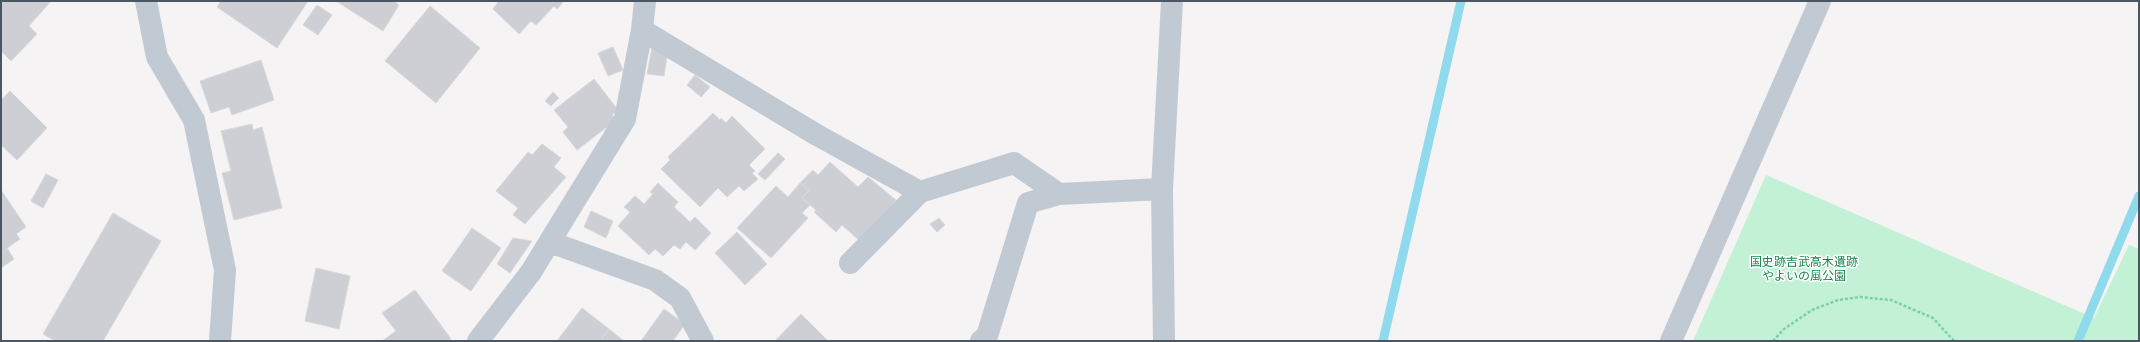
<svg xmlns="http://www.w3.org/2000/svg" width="2140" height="342" font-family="'Sofia Sans Condensed','Noto Sans JP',sans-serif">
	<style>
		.green { fill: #c3f1d5 }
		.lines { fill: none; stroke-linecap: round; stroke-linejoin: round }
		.stream { stroke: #90daee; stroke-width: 9 }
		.building { fill: #cdcfd5; stroke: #d7d9de }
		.path { stroke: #7ad0a6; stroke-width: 2.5; stroke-dasharray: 3 2; stroke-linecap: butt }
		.minor { stroke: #c1cad2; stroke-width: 22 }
		.labels { text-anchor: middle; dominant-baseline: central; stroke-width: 3; stroke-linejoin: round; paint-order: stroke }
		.park-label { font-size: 12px; fill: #17864f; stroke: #fff }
	</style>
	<rect width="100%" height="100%" fill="#f5f3f3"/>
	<path class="green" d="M1766,175L2094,318L2129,245L2139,249V341H1693Z"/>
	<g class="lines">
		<path class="stream" d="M1383,341L1461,1
			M2078,341L2139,196"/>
	</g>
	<path class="building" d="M1,1H51L29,26L37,34L11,61L1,51Z
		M221,1H308L277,48L217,7Z
		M336,1H393L399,5L383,31Z
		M499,1H564L557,9L554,6L536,25L531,21L519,34L493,9Z
		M317,5L332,15L318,35L303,25Z
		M430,6L480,48L436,103L385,61Z
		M613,47L623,70L608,76L598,53Z
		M652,47L668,49L664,76L647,74Z
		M261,60L274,100L232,115L229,107L211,113L200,81Z
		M695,75L710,87L701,97L687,85Z
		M594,79L618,110L612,115L616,120L577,150L563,132L568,127L554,110Z
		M10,91L47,128L17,160L1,145V100Z
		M553,92L559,98L551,106L545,101Z
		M713,113L720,120L721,118L726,123L732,116L765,149L749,165L755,171L752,173L758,179L744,191L739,186L727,197L718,188L700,207L661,169L670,160L668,157Z
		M252,124L253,130L262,127L282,208L234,220L222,173L231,171L221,131Z
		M542,144L561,158L554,167L566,177L525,224L513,215L518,208L496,191L528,152L532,155Z
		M778,153L785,159L765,180L758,174Z
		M830,162L858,187L868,177L896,200L861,242L842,225L836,232L814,212L816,210L802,198L809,190L800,183L813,170L818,175Z
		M46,174L58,180L43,208L31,201Z
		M658,183L678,202L674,207L690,222L695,217L711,233L695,250L686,242L680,249L674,245L663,256L655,249L649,255L618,226L630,212L624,207L635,196L644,204L653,194L650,192Z
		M800,183L809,190L802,198L810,205L802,213L808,218L771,258L737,228L776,186L788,197Z
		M1,190L26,227L16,234L20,239L7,248L14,259L1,268Z
		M591,211L613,221L606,238L584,227Z
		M113,213L161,241L103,341H55L43,334Z
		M939,218L945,225L937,232L930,224Z
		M472,228L501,248L471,291L442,271Z
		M737,232L767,264L745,285L715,253Z
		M513,238L532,241L510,273L497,264Z
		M316,268L350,276L339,329L305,321Z
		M415,290L451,339L448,341H382L396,331L382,313Z
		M582,308L609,329L600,341H557Z
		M664,309L685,324L673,341H641Z
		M801,314L828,341H775Z
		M609,329L624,341H600Z"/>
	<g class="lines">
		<path class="path" d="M1773,341L1784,329L1812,310L1838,300L1860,297L1891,300L1933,318L1954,341"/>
		<path class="minor" d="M146,1L157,57L194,120L225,270L220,341
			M642,30L645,1
			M1162,189L1164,341
			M550,242L655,280L680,298L703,341
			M850,263L920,192
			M478,341L531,272L625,119L642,30L817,135L920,192L1014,163L1059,194L1162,189L1172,1
			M981,341L987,336L1028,203L1059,194
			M1671,341L1820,1"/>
	</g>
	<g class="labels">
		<g class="park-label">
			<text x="1804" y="262">国史跡吉武高木遺跡<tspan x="1804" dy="14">やよいの風公園</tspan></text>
		</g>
	</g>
	<rect width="2140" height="342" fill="none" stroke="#4a5661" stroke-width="4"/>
</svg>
